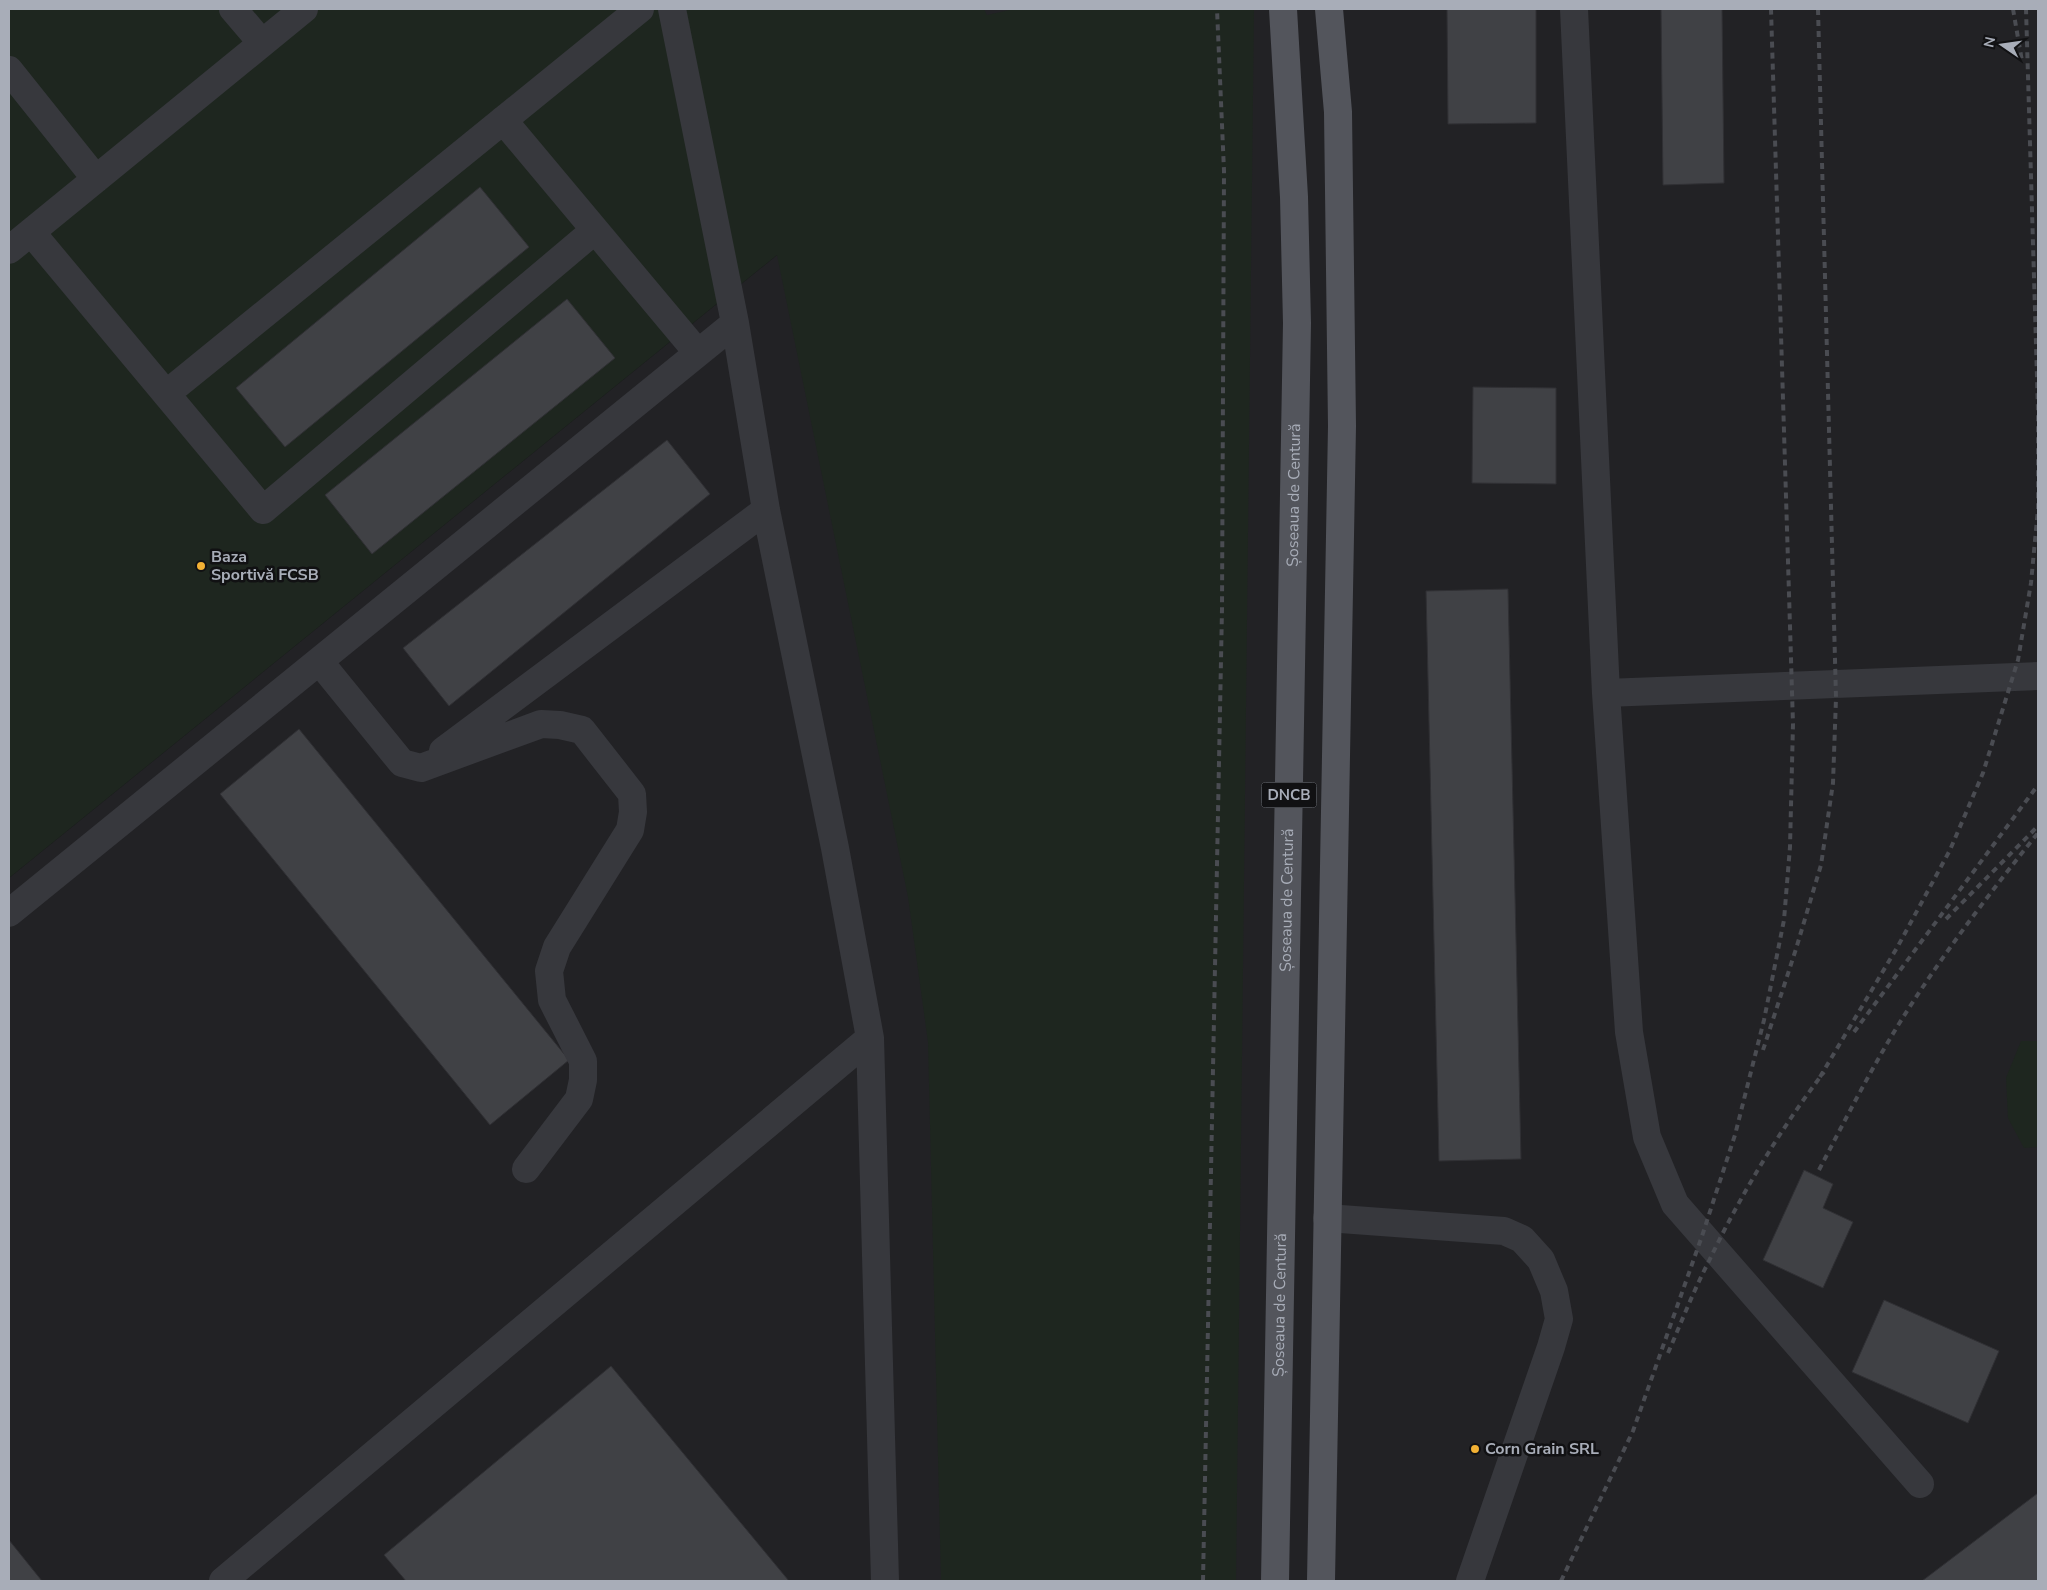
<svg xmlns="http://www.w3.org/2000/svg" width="2047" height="1590" font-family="'Nunito Sans',sans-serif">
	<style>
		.built { fill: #222225 }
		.green { fill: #1e261f }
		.building { fill: #404145; stroke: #303034 }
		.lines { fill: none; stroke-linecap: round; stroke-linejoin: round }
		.minor { stroke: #37383d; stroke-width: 28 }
		.major { stroke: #53555c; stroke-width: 28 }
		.rail { stroke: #4a4c52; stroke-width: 4; stroke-dasharray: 6 5; stroke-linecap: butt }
		.poi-dot { fill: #f2b134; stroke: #111113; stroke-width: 2 }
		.labels { text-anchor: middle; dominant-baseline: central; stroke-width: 5; stroke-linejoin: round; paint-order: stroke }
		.shield { fill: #111113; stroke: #7b7e86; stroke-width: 1 }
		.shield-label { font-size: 15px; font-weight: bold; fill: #a8adb8 }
		.street-label { font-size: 16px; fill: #a8adb8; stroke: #111113 }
		.poi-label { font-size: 16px; font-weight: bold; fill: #a8adb8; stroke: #111113; text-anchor: start }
	</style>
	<rect width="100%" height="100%" fill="#161618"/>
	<path class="built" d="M723,9H2038V1581H9V878L777,255Z"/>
	<path class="green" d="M9,9H984L987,15L1014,9H1254L1236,1581H941L928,1042L908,897L777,255L9,878Z
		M2021,1041H2038V1147L2024,1148L2008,1118L2006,1078Z"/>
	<path class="building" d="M1447,9H1536V123L1448,124Z
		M1661,9H1722L1724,183L1663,185Z
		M480,187L529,247L285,447L236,388Z
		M567,299L615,358L372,554L325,495Z
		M1473,387L1556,388V484L1472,483Z
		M667,440L710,494L449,706L403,648Z
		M1508,589L1521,1159L1439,1161L1426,591Z
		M299,729L569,1060L490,1125L220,794Z
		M1804,1170L1833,1184L1823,1208L1853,1222L1823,1288L1763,1260Z
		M1884,1300L1999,1351L1968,1423L1852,1372Z
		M611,1366L789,1581H406L384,1555Z
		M2038,1493V1581H1922Z
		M9,1540L42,1581H9Z"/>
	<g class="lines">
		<path class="minor" d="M233,9L262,43
			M672,9L735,323L766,510L835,848L870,1038L885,1581
			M1574,9L1606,693L1629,1032L1647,1137L1675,1204L1920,1484
			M9,70L96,179
			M503,120L698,353
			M31,232L263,510L595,230
			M9,250L304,9
			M166,394L640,9
			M319,661L402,763L421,768L541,724L560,725L582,730L632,794L633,812L630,830L557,947L549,971L552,1000L583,1061V1080L579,1099L526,1169
			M1606,693L2038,676
			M443,751L766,510
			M9,913L735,323
			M1327,1218L1504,1231L1522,1239L1541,1260L1554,1291L1559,1319L1551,1347L1470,1581
			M223,1581L870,1038"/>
		<g class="major">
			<path id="s1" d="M1275,1581L1297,323L1294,197L1283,9"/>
			<path d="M1321,1581L1342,426L1338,112L1329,9"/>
		</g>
		<path class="rail" d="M2013,9L2022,61
			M1946,919L2038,826
			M1854,1032L2038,785
			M1763,1050L1796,949L1821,865L1833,783L1836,698L1818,9
			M1820,1077L1898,946L1950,850L1983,773L2018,660L2031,583L2038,509V411L2026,9
			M1819,1170C1844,1122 1869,1073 1897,1027C1939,959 1988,895 2038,833
			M1668,1353C1681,1323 1693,1292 1708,1263C1740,1196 1779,1131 1824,1072
			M1203,1581L1222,609L1224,171L1217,9
			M1561,1581L1633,1431L1702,1236L1735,1135L1764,1020L1784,920L1790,847L1793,724L1771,9"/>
	</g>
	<g class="poi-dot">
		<circle cx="201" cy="566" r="5"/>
		<circle cx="1475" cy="1449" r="5"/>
	</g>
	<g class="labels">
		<rect class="shield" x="1261.5" y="782.5" width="55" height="25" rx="4"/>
		<g class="shield-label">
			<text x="1289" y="795">DNCB</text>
		</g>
		<g class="street-label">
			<text stroke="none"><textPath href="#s1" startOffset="1086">Șoseaua de Centură</textPath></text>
			<text stroke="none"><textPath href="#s1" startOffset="681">Șoseaua de Centură</textPath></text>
			<text stroke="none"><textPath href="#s1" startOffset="276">Șoseaua de Centură</textPath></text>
		</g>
		<g class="poi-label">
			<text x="211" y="557">Baza<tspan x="211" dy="18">Sportivă FCSB</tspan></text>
			<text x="1485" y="1449">Corn Grain SRL</text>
		</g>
	</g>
	<rect width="2047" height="1590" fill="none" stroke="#a8adb8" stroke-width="20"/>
	<g transform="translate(2002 45) rotate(283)" stroke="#111113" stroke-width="4" paint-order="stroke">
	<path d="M0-4L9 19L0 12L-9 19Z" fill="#a8adb8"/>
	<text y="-8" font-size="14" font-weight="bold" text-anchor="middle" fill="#a8adb8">N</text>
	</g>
</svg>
